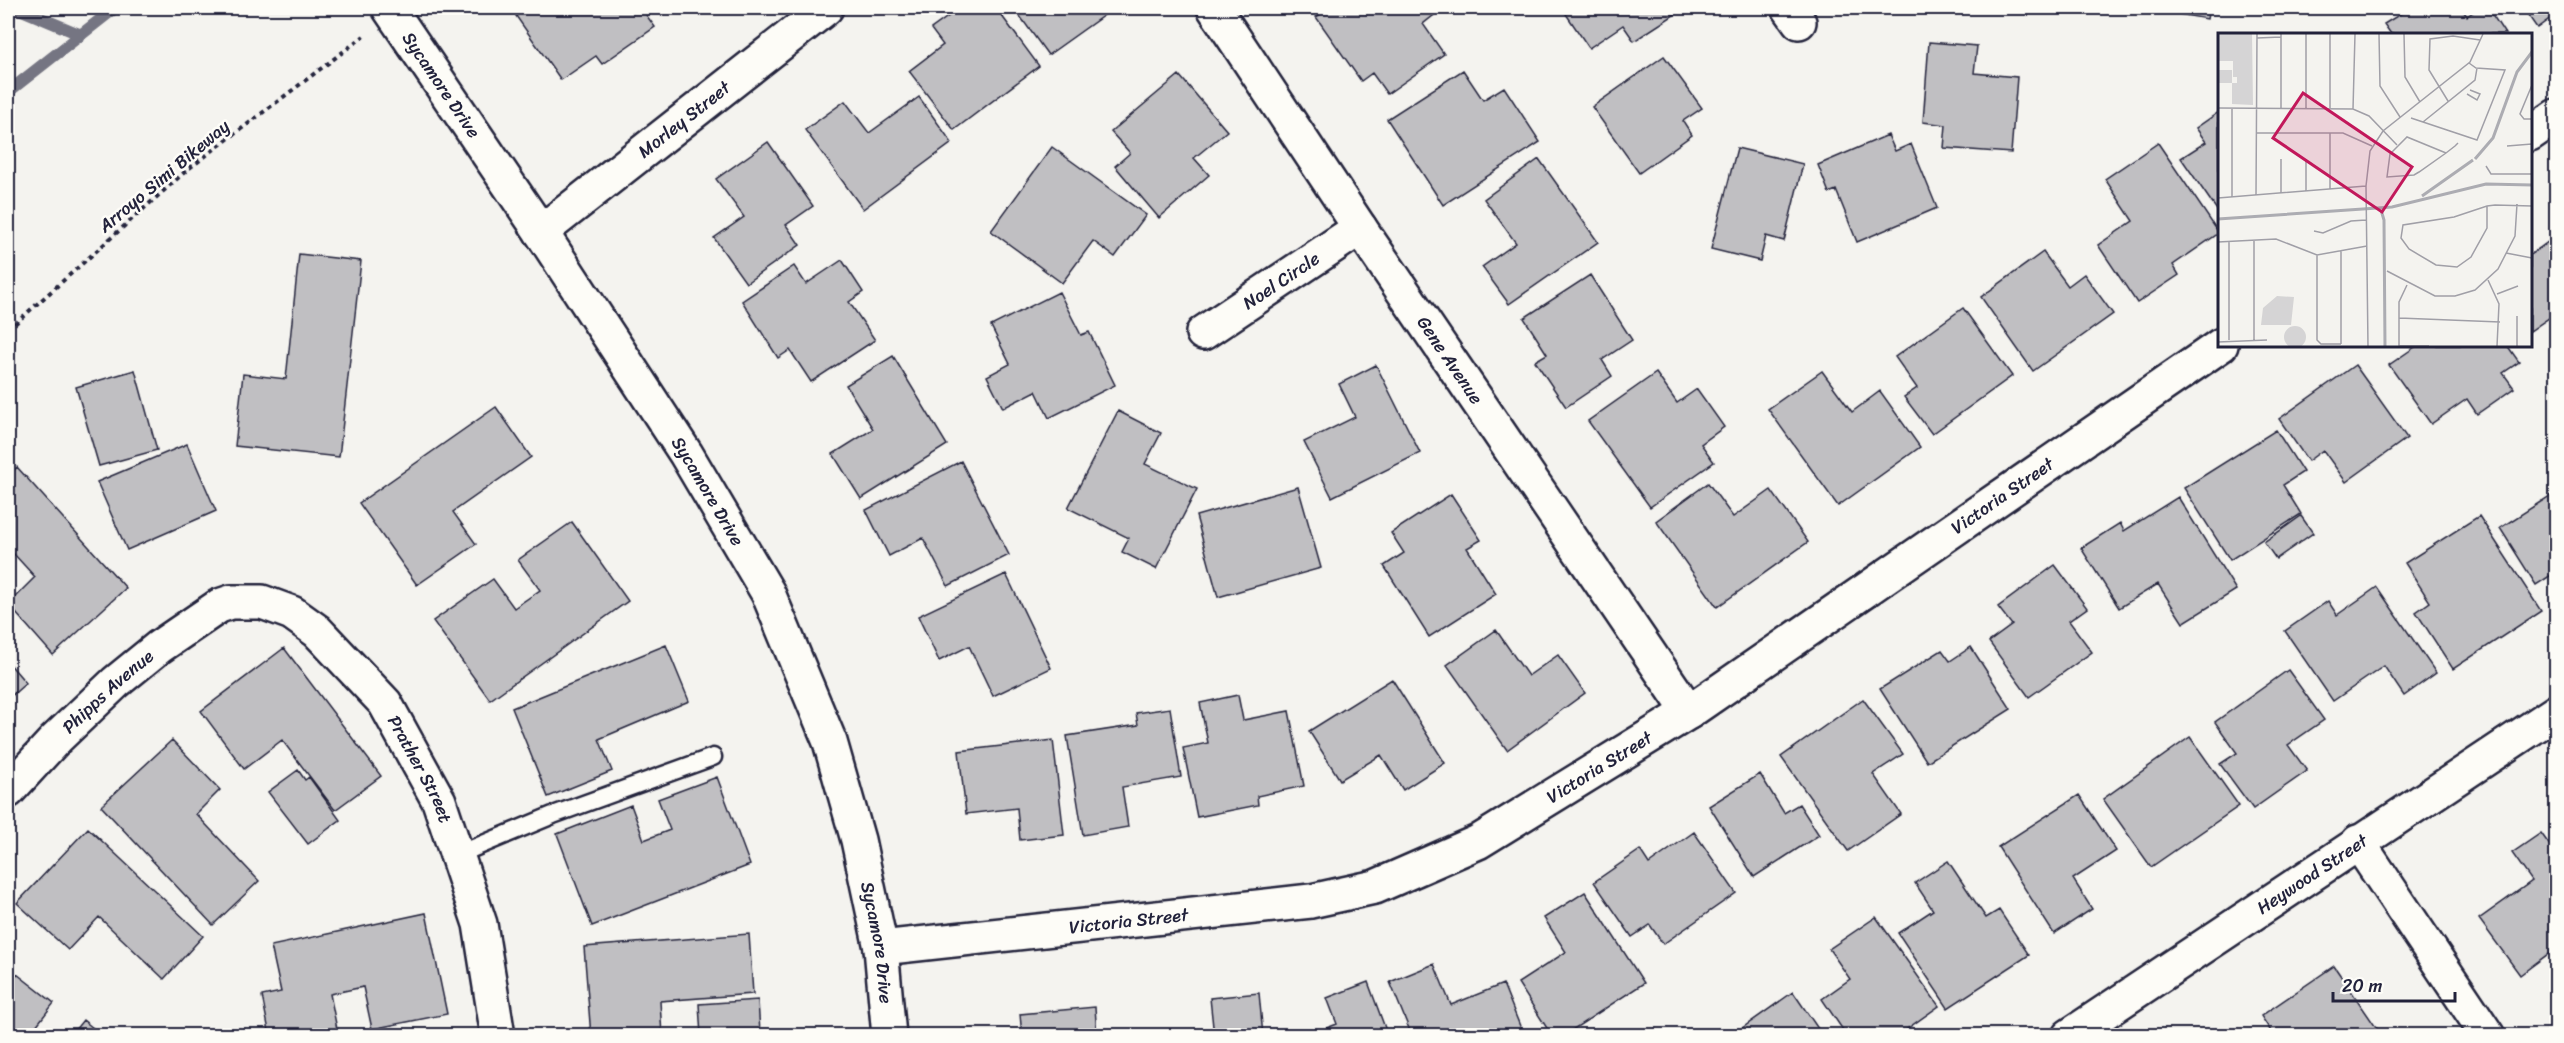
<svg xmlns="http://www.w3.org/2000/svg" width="2564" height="1043" font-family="Sriracha,sans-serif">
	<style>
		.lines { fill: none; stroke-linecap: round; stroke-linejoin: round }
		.stream { stroke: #757582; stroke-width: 12 }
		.building { fill: #c0bfc2; stroke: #22223b; stroke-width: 1.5 }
		.lane-casing { stroke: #22223b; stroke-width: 21 }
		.street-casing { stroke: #22223b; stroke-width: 38 }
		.secondary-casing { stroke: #22223b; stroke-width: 38 }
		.path { stroke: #22223b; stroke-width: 4; stroke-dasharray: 4.5 4.5; stroke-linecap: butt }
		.lane { stroke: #fdfcf7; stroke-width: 16 }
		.street { stroke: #fdfcf7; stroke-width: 33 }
		.secondary { stroke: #fdfcf7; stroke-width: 33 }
		.labels { text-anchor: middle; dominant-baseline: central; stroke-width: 5; stroke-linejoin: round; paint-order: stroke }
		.street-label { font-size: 18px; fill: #22223b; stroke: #fdfcf7 }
		.inset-river { fill: none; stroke: #acacb2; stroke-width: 3 }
		.inset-road { fill: none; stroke: #a09fa7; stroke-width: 1.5 }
		.view { fill: #c2185b; fill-opacity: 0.15; stroke: #c2185b; stroke-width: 3 }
		.inset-edge { fill: none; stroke: #22223b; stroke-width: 3 }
	</style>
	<rect width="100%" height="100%" fill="#f4f3ef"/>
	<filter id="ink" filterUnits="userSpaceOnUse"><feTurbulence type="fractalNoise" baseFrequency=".0167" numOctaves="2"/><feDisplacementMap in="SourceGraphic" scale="12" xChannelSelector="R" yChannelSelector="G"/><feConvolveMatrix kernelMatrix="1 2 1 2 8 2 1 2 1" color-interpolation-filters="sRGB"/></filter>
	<g filter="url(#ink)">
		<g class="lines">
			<path class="stream" d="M17,8L79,34
				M8,92L115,8"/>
		</g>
		<path class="building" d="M528,8H641L655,27L602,64L596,56L561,80L516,16Z
			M960,8H996L1039,66L954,130L909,71L943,45L931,29Z
			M1014,8H1114L1048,55Z
			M1330,8H1443L1423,24L1444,54L1387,94L1372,73L1361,81L1316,17Z
			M1562,8H1674L1677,13L1634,41L1623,25L1589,48Z
			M2143,8H2209L2207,19Z
			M2410,8H2461L2467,16L2479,8H2488L2505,34H2391L2384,24Z
			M2523,8H2556V14L2537,28Z
			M1929,42L1977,46L1974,73L2017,77L2011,153L1944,148L1946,125L1923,122Z
			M1664,56L1702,108L1683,121L1692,135L1639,173L1592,107Z
			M1463,70L1483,100L1504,87L1540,142L1443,205L1387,119Z
			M1179,75L1227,131L1194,158L1209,175L1159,218L1115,166L1130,153L1111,132Z
			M919,97L952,143L863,209L805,130L845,101L869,133Z
			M2219,112V213L2181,158L2206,142L2196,128Z
			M1888,135L1895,151L1911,144L1937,208L1857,242L1836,190L1829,193L1818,165Z
			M768,142L813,206L786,225L800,245L746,283L714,238L744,217L716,179Z
			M2158,143L2219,233L2173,265L2179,275L2137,303L2098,245L2133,221L2105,179Z
			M1052,147L1146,215L1115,257L1093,241L1062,283L991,231Z
			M1737,148L1803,164L1784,241L1766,236L1760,261L1711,249Z
			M1539,159L1598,242L1509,304L1482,267L1516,243L1484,199Z
			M2556,236V313L2530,331V255Z
			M2043,252L2068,286L2084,274L2113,314L2033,371L1981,297Z
			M299,254L361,261L339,457L235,446L243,374L286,379Z
			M842,260L863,292L849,302L875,340L811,382L790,350L778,358L742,301L794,266L806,284Z
			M1590,275L1632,340L1602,360L1612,376L1566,407L1535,361L1547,354L1524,318Z
			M1059,292L1081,335L1089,332L1115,385L1049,418L1036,391L1003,408L987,376L1010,364L991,326Z
			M1963,308L2012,376L1932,434L1904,397L1917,388L1895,357Z
			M2413,345H2507L2519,362L2503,373L2514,388L2477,414L2467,399L2431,424L2389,365L2415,347Z
			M893,356L947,445L861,499L833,454L873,429L846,385Z
			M1376,365L1420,453L1332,497L1304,442L1355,417L1339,384Z
			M2355,365L2407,438L2346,482L2323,450L2308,461L2279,419Z
			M135,370L157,450L99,466L76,387Z
			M1822,371L1852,412L1880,391L1920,447L1838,506L1768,409Z
			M1656,373L1677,403L1697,389L1724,427L1701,444L1714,462L1650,507L1588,421Z
			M496,407L531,457L453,512L476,544L417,585L359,503Z
			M1118,411L1161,433L1145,464L1197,489L1156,569L1122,552L1129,538L1068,508Z
			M2276,430L2303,472L2283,485L2301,514L2230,560L2184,488Z
			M187,444L216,511L127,550L97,482Z
			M961,461L1009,555L948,586L923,538L889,556L866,510Z
			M17,467L126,588L53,655L8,604L35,577L13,553L8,558V476Z
			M1708,483L1733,517L1771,490L1808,542L1717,607L1656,521Z
			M1298,487L1321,568L1218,597L1196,516Z
			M2556,492V572L2536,585L2500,528Z
			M1451,494L1481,540L1467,548L1496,594L1429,637L1384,566L1404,553L1391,533Z
			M2178,497L2236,590L2183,623L2158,584L2119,608L2081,548L2120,523L2124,531Z
			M2301,516L2313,533L2276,559L2264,542Z
			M2479,516L2541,611L2453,669L2416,612L2430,602L2405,563Z
			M572,522L628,601L490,700L433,621L493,579L514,608L540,590L518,560Z
			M2055,565L2087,608L2069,621L2092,652L2029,697L1989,642L2012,625L1998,607Z
			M1006,574L1051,668L993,696L969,646L939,661L918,616Z
			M2377,587L2436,673L2404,696L2384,666L2333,701L2285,631L2328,601L2337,615Z
			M1496,630L1528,676L1558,655L1585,693L1507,750L1447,665Z
			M666,645L689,701L599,739L612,771L548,797L512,708Z
			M1971,647L2011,709L1927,762L1880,689L1942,650L1950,661Z
			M284,648L381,776L335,810L282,740L244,769L201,711Z
			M8,662L26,683L8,699Z
			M2288,670L2324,720L2288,745L2307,771L2253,809L2220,764L2237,753L2215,722Z
			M1392,679L1445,763L1403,790L1381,755L1340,780L1309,731Z
			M1238,695L1243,720L1289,711L1304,786L1257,796L1258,805L1197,817L1183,748L1208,743L1200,703Z
			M1863,699L1903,754L1873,774L1901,814L1848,851L1781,757Z
			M1170,708L1181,777L1122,787L1128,827L1083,835L1067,736L1138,725L1136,713Z
			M2190,737L2239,806L2151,867L2103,799Z
			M172,740L220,790L196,814L259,881L213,925L101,806Z
			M1053,740L1064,835L1020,840L1017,808L966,814L959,751Z
			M298,770L305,780L309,777L340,820L308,844L268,792Z
			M1760,774L1784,813L1799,804L1819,835L1754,877L1709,806Z
			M717,777L750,865L592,926L557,834L631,805L644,840L670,830L658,799Z
			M2079,795L2116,851L2073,879L2092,909L2054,934L1998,847Z
			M88,828L203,936L164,979L99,917L68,950L17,903Z
			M1694,832L1736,893L1663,944L1650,925L1632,937L1594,882L1640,850L1649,864Z
			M2541,833L2556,854V948L2520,975L2479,919L2532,881L2512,853Z
			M1948,861L1986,918L1999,910L2029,955L1948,1008L1898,933L1933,910L1915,883Z
			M1585,892L1644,983L1563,1036H1552L1518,983L1566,952L1544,918Z
			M426,913L447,1014L372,1029L363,987L330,994L337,1029L304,1036H270L262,996L281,992L271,946Z
			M1876,917L1939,1006L1897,1036H1847L1822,999L1850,979L1829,949Z
			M749,934L753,994L660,1001L662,1036H591L584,947Z
			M1434,964L1451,1005L1503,984L1524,1036H1412L1390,982Z
			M2334,966L2382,1036H2274L2261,1016Z
			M8,967L54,1003L36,1026L47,1036H8Z
			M1368,982L1388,1036H1306L1337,1024L1327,998Z
			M1793,992L1823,1036H1731Z
			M1259,993L1263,1036H1214L1210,998Z
			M758,1000L760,1033L701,1036L699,1004Z
			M1095,1007L1097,1036H1022L1020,1014Z
			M83,1020L103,1036H70Z"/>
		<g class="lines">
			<g class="lane-casing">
				<path id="lane" d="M457,855L553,815L713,757"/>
			</g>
			<g class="street-casing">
				<g id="street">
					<path id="s1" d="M1214,8L1360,228L1689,712"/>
					<path d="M1789,8L1799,22"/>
					<path d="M2530,134L2556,116"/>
					<path id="s2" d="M541,232L826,8"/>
					<path id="s3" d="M1203,333L1360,228"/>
					<path id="s4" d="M8,791L55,740L116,682L159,647L219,606L231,602H262L292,613L317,631L385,703L439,801L480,924L498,1036"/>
					<path d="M2358,842L2488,1036"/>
					<path id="s5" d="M881,948L1311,901L1375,887L1478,842L1689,712L2221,345"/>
				</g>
			</g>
			<g class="secondary-casing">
				<g id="secondary">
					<path id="s6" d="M389,8L541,232L686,454L768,593L830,742L858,840L881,948L889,1036"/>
					<path id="s7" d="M2069,1036L2556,712"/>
				</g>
			</g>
			<path class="path" d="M8,330L187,170L364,36"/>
			<use href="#lane" class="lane"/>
			<use href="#street" class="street"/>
			<use href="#secondary" class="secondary"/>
		</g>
	</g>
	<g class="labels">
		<g class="street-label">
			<text stroke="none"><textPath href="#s6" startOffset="93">Sycamore Drive</textPath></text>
			<text stroke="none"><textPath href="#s2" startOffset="182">Morley Street</textPath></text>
			<text transform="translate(164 176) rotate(-40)">Arroyo Simi Bikeway</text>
			<text stroke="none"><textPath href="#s3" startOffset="94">Noel Circle</textPath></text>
			<text stroke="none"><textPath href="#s1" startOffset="424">Gene Avenue</textPath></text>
			<text stroke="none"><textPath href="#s6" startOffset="579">Sycamore Drive</textPath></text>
			<text stroke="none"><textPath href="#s5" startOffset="1239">Victoria Street</textPath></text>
			<text stroke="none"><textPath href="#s4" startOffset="141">Phipps Avenue</textPath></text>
			<text stroke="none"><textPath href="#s5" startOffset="753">Victoria Street</textPath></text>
			<text stroke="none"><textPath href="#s4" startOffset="562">Prather Street</textPath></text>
			<text stroke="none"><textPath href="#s7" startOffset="292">Heywood Street</textPath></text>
			<text stroke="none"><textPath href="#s5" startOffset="249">Victoria Street</textPath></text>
			<text stroke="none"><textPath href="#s6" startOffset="1065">Sycamore Drive</textPath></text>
		</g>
	</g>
	<g transform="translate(2218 33)">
		<rect width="314" height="314" fill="#f4f3ef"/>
		<path d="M0,1H34L35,72L14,71V50H0V37H14V50H19V44H15V28H0ZM59,263L76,264L73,292H43L45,275ZM66 304a11 11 0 1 1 22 0a11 11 0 1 1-22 0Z" fill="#d5d4d5"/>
		<path class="inset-river" d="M257,126L275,105L299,39L314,19M204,163L255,127M163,177L166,187L167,313M0,186L174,174L268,151L314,152"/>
		<path class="inset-road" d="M161,1L162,53L182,84M186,1L187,44L202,69M39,5L63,4M314,52L302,81L306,86H314M249,61L259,67L262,61L252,57M230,68L211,37L212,6L235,3L262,7M0,75L135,76L151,83L179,112M14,75V164M63,75V1M88,75V1M112,75V1M135,76L137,1M193,85L259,107L287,37L258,35L251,30M205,89L257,47L259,35M39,100H125L154,113M289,113L314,111M228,120L189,104L172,121L169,144L196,142L201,139L228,120L237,113L240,110M63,126V160M88,126V158M268,133L273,141H314M112,156V100M38,162L39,1M0,165L148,153M269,173V195L253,224L239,234L218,232L191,216L183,205L185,192L236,184L269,173L277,172L314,173M96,198L105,200L133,188L148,187M36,207V307M0,209L58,206L99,222L149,213M11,209V307M123,217V311M288,220L314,225M99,222V307L103,311H123M169,238L217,263H237L257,257L280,236L297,203L299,171M270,247L281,271L279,313M279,261L300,253M181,285L282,289M0,309L49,307M150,313L148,153L152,118L165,98L252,29L265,1M181,313V269L189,252M181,313H211M299,313V283"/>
		<path class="view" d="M85,60L194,134L164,179L55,105Z"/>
		<rect width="314" height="314" class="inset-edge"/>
	</g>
	<rect width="2564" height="1043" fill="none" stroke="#fdfcf7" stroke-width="30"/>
	<rect x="15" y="15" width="2534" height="1013" fill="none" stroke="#22223b" stroke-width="2" filter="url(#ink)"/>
	<path d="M2333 992v9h122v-9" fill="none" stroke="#22223b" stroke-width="3"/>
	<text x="2342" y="992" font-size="18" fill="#22223b" stroke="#fdfcf7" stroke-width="4.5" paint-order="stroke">20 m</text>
</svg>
